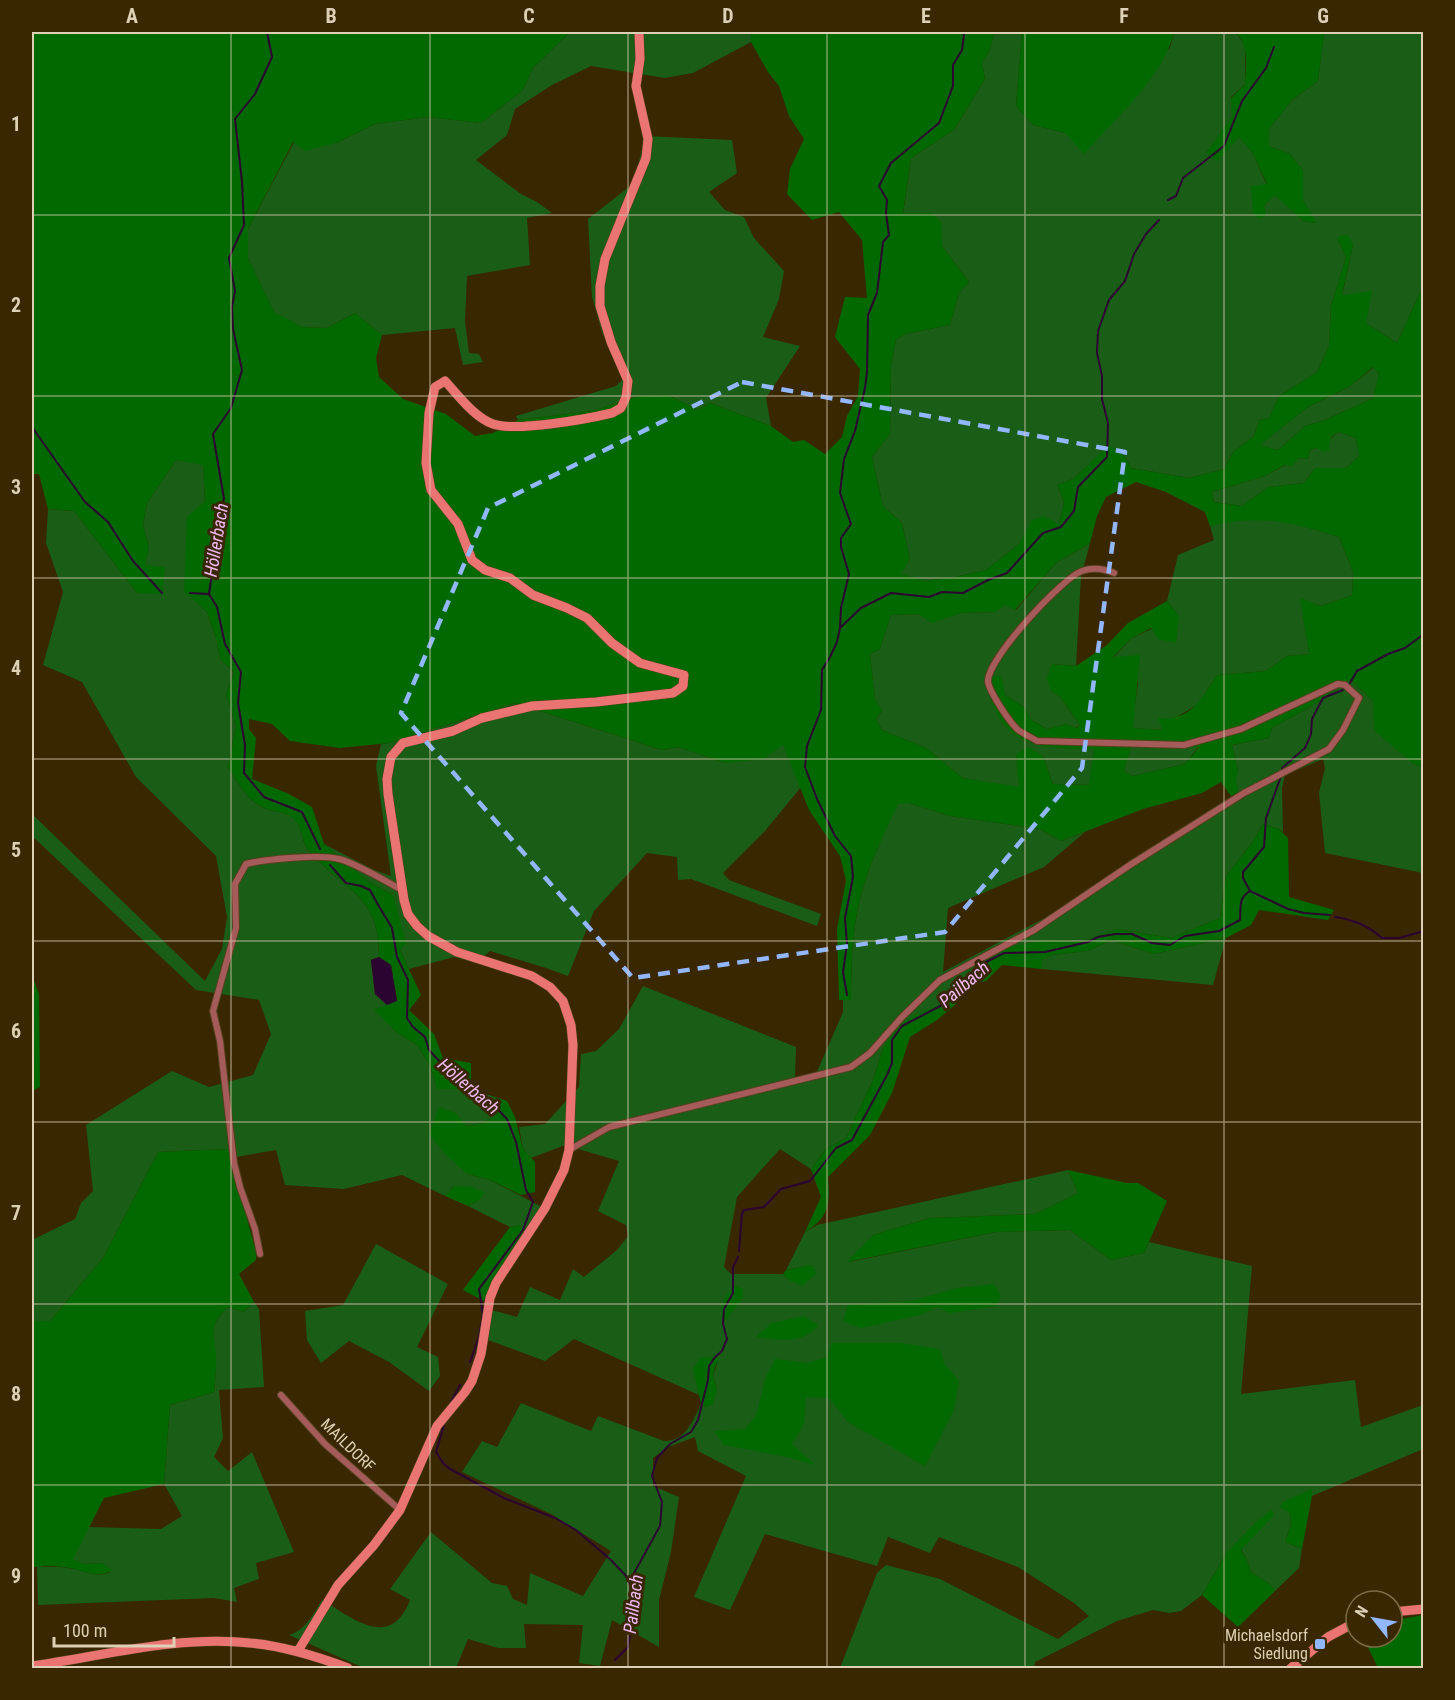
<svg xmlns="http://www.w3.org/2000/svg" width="1455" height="1700" font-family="'Roboto Condensed',sans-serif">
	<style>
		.green { fill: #1a5d17 }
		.forest { fill: #026900; fill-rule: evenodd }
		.water { fill: #2c0432 }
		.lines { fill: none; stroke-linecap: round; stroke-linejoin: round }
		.stream { stroke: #2c0432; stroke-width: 2 }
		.street-casing { stroke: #53421d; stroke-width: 8 }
		.secondary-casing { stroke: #53421d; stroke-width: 10 }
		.street { stroke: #a45b59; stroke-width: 6 }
		.secondary { stroke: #e97472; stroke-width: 9 }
		.marked { fill: none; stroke: #92b7fd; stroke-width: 4.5; stroke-dasharray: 12 8; stroke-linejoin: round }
		.grid { fill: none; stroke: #ded0b6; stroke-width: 1.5; stroke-opacity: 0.55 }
		.poi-dot { fill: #92b7fd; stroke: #392700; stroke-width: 2 }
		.labels { text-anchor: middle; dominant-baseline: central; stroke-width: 6; stroke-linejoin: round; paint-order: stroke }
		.street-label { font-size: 16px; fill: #ded0b6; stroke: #392700 }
		.poi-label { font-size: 16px; fill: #ded0b6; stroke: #392700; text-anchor: end }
		.water-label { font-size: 18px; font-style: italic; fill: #f3b8fb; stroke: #392700 }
		.neatline { fill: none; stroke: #ded0b6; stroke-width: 2 }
		.grid-label { font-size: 20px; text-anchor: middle; font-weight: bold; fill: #ded0b6 }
	</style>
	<rect width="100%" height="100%" fill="#392700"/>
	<path class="green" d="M570,32H751V42L693,73L665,78L591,66L552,85L515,109L507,135L476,160L521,194L537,202L552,213L527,218L530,265L467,276L465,321L469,353L479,354L483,362L463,365L455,328L382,335L355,313L327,328L302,327L274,313L248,258V229L294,142L336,143L375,124L428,117L481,123L523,90L533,68Z
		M994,32H1022L1016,106L1033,125L1065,133L1170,48L1174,32L1236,33L1245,45V84L1231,97L1233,117L1206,153L1239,137L1252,152L1267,185L1264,206L1275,194L1303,221L1316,223L1303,200V170L1290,154L1269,146V129L1292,100L1318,81L1324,34L1327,32H1423V286L1397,343L1366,323L1342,296L1353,245L1337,238L1346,257L1331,306L1329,346L1317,372L1279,396L1269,418L1260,420L1253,437L1234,451L1224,469L1189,478L1131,468L1124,455L1109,446L1073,479L1057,485L1064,502L1059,524L1033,520L1019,544L986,570L955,577L925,581L900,574L910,559L902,523L883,506L872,457L890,434L891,365L896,340L905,334L950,325L959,293L969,282L942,246L930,213L903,214L911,158L954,130L985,79L982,63L990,50Z
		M645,136L732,140L737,173L709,192L725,210L744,217L754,238L784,271L779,299L763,337L800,346L766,398L771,426L710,403L698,410L668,395L638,396L593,411L518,420L516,416L616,386L623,379L602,332L592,297L588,219L634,183Z
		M1374,367L1379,375L1373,398L1325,420L1305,426L1278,450L1259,445L1308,407L1349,387Z
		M1339,432L1356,438L1359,456L1346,468H1315L1304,483L1268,487L1242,506L1214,502L1212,492L1265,476L1299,458L1308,459L1310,450L1317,448Z
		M176,460L203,464L205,501L184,591L207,612L217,642L220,659L234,672L226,694L236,726L228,767C238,783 247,800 264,808C272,812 283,811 291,816C304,824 300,841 309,851C344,891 380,894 379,957L371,960L375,994L387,1005L375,1010L395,1031L418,1046L431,1068L437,1088L471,1089L495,1097V1116L483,1123L465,1126L456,1113L467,1174L490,1180L542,1207L525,1233L520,1225L510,1227L468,1206L478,1201L454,1186L445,1196L402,1175L344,1189L285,1185L276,1150L230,1158L228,1149L158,1152L103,1258L50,1321H32V1240L75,1219L81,1203L93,1191L86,1125L172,1071L209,1087L253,1075L271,1034L259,1000L196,990L32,836V814L205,981L222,949L227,917L216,856L136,777L82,682L43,665L63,592L46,543L48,509L74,511L137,593L149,547L143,525L147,503Z
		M1234,520H1267L1290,522L1339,537L1353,572L1352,595L1321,606L1301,599L1309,654L1287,656L1266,671L1217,675L1198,704L1172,720L1163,730L1132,728L1138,682L1113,658L1132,638L1179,616L1167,601L1178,555L1214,540L1210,526Z
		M1090,543L1081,577L1076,666L1052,664L1051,691L1060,697L1080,725L1075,728L1066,724L1047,729L1031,720L1024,707L1005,695L984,678L1034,744L1094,749L1090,785L1053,784L1043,756L1016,754L1020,788L963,778L926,748L882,730L876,719L882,711L875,700L870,654L880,649L891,615L918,614L932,622L961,613L995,612L1005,604L1016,610L1056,563Z
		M1350,679L1373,701L1412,763L1423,768V873L1325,853L1319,793L1325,768L1323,759L1285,775L1282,788L1283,832L1279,829L1263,824L1254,840L1226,876L1220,918L1171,938L1117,929L1083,941L1047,940L980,965L958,995L939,1005L883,1048L873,1080L846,1138L826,1149L811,1169L780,1149L737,1197L724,1267L731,1274H783L789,1280L812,1265L786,1270L805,1232L817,1225L1068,1170L1078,1193L1035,1214L930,1218L873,1235L849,1262L996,1232L1070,1230L1111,1260L1144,1253L1149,1242L1252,1266L1241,1394L1355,1380L1361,1427L1423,1405V1449L1312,1496V1490L1290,1513L1291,1525L1285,1542L1302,1549L1299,1568L1275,1591L1270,1584L1251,1572L1246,1558L1241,1549L1227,1552L1202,1595L1181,1611L1169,1613L1153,1610L1117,1621L1035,1662L1034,1668H840L877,1573L886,1565L940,1579L1058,1639L1089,1616L1074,1603L1018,1567L939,1537L930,1553L888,1537L877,1566L765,1534L730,1610L694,1597L746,1476L698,1451L695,1437L668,1447L653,1458V1486L679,1497L671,1552L659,1600V1647L612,1620L600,1666L579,1663L583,1625L524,1624L526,1648H498L468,1639L456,1668H364L289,1635C306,1630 313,1614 322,1600C353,1618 390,1651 410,1600L390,1589L431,1532L492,1583L507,1586L513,1599L527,1605L530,1573L583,1596L611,1551L551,1514L462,1472L482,1441L497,1447L521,1403L591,1431L598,1416L664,1441C685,1442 694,1420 701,1403L706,1407L717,1389L713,1376L719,1358H701L694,1369L699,1395L574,1339L545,1361L480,1337L484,1308L517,1317L530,1287L560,1300L573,1269L584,1277L617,1250L628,1236L626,1225L598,1211L619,1161L565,1145L531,1158L523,1149L519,1127L545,1124L579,1087L581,1054L596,1051L619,1029L643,986L796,1047L795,1077L816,1074L843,1012V1000H851C851,967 852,935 859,903C867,868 883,836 897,803H909L950,816L1040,829L1061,841L1085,832L1044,867L948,908L943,972L1052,914L1238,792L1235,779L1238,770L1232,745L1269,738L1272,728L1317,703Z
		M515,703L662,750L678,747L725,763L783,744L801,787L765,831L723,873L729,880L821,914L817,926L691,879L678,880L677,857L647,853L594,911L568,976L546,968L490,951L476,963L454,957L409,969L400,950L393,895L369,882L324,844L374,870L391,876L376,766L381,744L389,743Z
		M1130,746H1199L1185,764L1132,776L1124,771Z
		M1226,938L1213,985L1042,969L1041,960L1052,955L1087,951L1112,940L1154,954Z
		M376,1244L448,1284L417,1347L438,1357L440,1376L429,1391L389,1362L349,1341L321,1363L307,1340L305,1311L343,1305Z
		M254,1302L259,1309L264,1387L219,1390L223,1438L214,1457L228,1471L252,1452L294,1552L256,1563L259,1579L234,1588L237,1602L214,1598L38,1605L37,1566C47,1567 58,1566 68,1568C82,1569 98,1580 111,1571L102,1563L84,1564L72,1559L88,1527L161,1529L182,1516L164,1484L170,1405L214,1392C215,1380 217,1366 215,1354C213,1330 209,1326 228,1307L243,1312Z"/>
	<path class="forest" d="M32,32H570L533,68L523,90L481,123L428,117L375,124L336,143L305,151L293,142L248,229V258L274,312L302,327L327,328L355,313L382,335L376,358L379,377L403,399L446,414L475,436L493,433L518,420L593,411L638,396L668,395L698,410L710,403L771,426L793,442L804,440L825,454L842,437L847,416L858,396L860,369L835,337L845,297L867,298L862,240L839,212L812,220L787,194L790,169L804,139L789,116L779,86L768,72L751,42V32H994L990,50L982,63L985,79L954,130L911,158L903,213H931L941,222L942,246L969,282L959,293L950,325L905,334L896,340L891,365L890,434L872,457L883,506L902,523L910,559L901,574L925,581L955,577L986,570L1019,544L1032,520L1043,516L1059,524L1064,502L1057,485L1073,479L1109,445L1124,455L1131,468L1189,478L1224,469L1234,451L1253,437L1260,420L1269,418L1279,396L1317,372L1329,346L1331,306L1346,257L1337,238L1344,235L1349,236L1353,245L1342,295L1372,291L1366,323L1397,343L1423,286V768L1412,763L1374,730L1373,701L1350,679L1317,703L1272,728L1269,738L1232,745L1238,770L1236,779L1238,792L1231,796L1221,782L1202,793L1143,809L1061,841L1040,829L950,816L909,803L898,804C883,836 867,868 859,903C852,935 851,967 851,1000H839L837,929L846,880L840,856L809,810L783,745L764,759L725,763L678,747L662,750L515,703L389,743L340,748L290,741L272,724L249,719V729L256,738L252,779L289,794L312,807L324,844L369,882L393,895L406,943L400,950L421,995L409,1010L434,1034L443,1058L471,1063V1089H437L431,1068L418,1046L395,1031L374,1010L397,1000L391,965L379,957C380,894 344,891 309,851C300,841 304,824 290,816C283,811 272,812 264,808C247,800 238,783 228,767L236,726L226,694L234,672L220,659L217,642L207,612L184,592L187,517L205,501L203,465L176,460L147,503L143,525L149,547L145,565L165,567L162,594L137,593L74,511L48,509L39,474H32ZM1373,367L1379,374L1373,398L1325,420L1305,426L1278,450L1260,445L1308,407L1349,387ZM1339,432L1356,438L1359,456L1346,468H1315L1304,483L1268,487L1242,506L1214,502L1212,492L1265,476L1285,465L1292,466L1299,458L1308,459L1310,450L1317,448L1323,452L1329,450L1331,437ZM1136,482L1166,492L1205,512L1210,526C1262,514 1290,522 1339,537L1353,572L1352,595L1321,606L1300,598L1309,654L1287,656L1266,671L1217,675C1202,698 1190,722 1158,718L1163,730L1133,728L1140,655L1113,657L1132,638L1151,628L1158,639L1176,643L1179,616L1167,601L1128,623L1107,645L1076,666L1052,664L1047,678L1051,691L1060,697L1080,725L1076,728L1066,724L1047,729L1031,720L1024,707L1005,695L1001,676L983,678C988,693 996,718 1008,729C1031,751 1066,748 1094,749L1089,785L1053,784L1043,756L1028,747L1016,754L1019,787L963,778L926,748L882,730L876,719L882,711L875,699L870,654L880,649L891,615L918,614L932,623L961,613L995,612L1005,605L1015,610L1056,563L1090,543L1097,516L1106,497ZM1131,746L1199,747L1185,764L1132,776L1124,771Z
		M1022,32H1174C1165,75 1114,120 1084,154L1065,133L1033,125L1016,106Z
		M1231,32H1327L1324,35L1318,81L1292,100L1269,129V146L1290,154L1303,170V200L1317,223L1303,221L1275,195L1264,206L1266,215L1260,219L1253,214L1251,186L1267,184L1252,152L1239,137L1217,161L1206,153L1232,117L1231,98L1245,84C1245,68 1251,37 1231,32Z
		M1263,824L1279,829L1288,838L1289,897L1334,910L1328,920L1259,910L1251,925L1226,938L1154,954L1112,940L1087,951L1052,955L1042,960V969L1002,965L986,981L974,983L955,1005L937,1020L910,1037L892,1093L870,1135L828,1177C830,1203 830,1217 805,1232L821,1197L811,1169L826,1149L846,1138L873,1080L883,1048L898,1026L912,1016L939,1005L958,995L980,965L1009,947L1047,940L1083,941L1117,929L1171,938L1220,918L1226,876L1254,840Z
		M32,975L39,994L40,1087L32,1091Z
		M495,1097L507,1101L515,1117L523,1149L535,1162V1192L521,1195L490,1180L467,1174L445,1154L429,1134L439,1107L456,1113L466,1126L483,1123L495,1116Z
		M228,1149L256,1252V1260L239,1274L254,1302L243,1312L228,1307C209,1326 213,1330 216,1354C217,1366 215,1380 214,1392L170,1405L164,1484L104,1498L73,1559L84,1564L102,1563L112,1570C99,1579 84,1571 70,1568C59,1566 42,1564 32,1568V1321H50L103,1258L158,1152Z
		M1068,1170L1127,1183H1138L1167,1201L1144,1253L1111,1260L1070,1230L996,1232L847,1262L873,1235L930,1218L1035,1214L1078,1193Z
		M454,1186L473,1187L485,1193L478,1201L468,1206L445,1196Z
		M520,1225L525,1233L490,1287L484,1301L463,1290L510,1227Z
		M811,1265L817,1273L802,1286L789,1280L783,1274L786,1270Z
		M994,1284L1001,1296L996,1306L950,1313L936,1307L920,1315L861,1328L843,1321L848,1305L911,1301L958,1288Z
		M736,1286L743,1289V1297L726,1320L721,1317C721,1302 725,1295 736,1286Z
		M804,1316L818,1325C804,1345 777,1340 756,1337L772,1323Z
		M832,1343H901L940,1349L944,1363L959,1381L954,1410L925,1466L848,1422L829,1398L806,1397L804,1424L792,1444L815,1465L787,1457L724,1445L714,1431L745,1429L756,1416L766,1377L775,1359L808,1363L827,1357Z
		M701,1357L720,1358L715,1367L713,1376L717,1389L713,1404L706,1407L701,1403L693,1369Z
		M1312,1489V1496L1302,1549L1285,1542L1291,1525L1290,1513L1280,1507L1283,1502Z
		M1271,1510L1274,1515L1241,1550L1246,1558L1251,1572L1270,1584L1275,1591L1238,1627L1202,1595L1227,1552L1255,1523Z
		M1423,1615V1668H1378L1363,1637H1392V1621Z"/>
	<path class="water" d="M379,957L391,965L397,1001L387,1005L375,994L371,960Z"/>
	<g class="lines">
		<path class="stream" d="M267,32L272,57L255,94L235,119L242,182L244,225L229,258L235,291L232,307L233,329L242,370L231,408L213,434L224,499L214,529L212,573L209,594L217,607L225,644L241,672L238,703L245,745L244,773L264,797L302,812L320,849
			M1168,200L1176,196L1183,178L1224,146L1242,101L1266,68L1274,47
			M32,427L85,502L108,522L133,561L162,593
			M190,593L208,594
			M840,628L861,608L891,593L929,597L942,592L963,593L988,580L1007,573L1043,533L1061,527L1074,511L1078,487L1107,457L1108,423L1102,399V376L1097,353L1098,331L1109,300L1125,281L1134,254L1146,234L1159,220
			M1350,683L1357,671L1388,654L1405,648L1424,634
			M1282,768L1305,748L1311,734L1312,719L1323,698L1343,690
			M330,865L346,883L361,886L370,890L377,903L392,928L397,957L408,980L407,1018L413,1027L425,1037L429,1050L441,1063L461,1074L482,1093L507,1119L516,1142L526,1190L533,1202L523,1230L479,1289L483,1314L479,1337L470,1362
			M1250,891L1243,878V872L1264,847L1266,818L1280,779
			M1250,891L1288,909L1304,913L1330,915
			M1335,917C1354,920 1367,925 1382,938H1399L1424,931
			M847,995L843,972L847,944L845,918L853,877L851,856L835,836L817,799L805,767L807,746L821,710L822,670L830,657L837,642L840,628L841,608L849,574L841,547V538L851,524L840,493L844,459L855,431L865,388L867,372L868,315L877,293L883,242L889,235L886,213L887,200L879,186L891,163L939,123L953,86V65L962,50L964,35L962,32
			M739,1251L742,1214L744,1210L764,1207L781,1189L810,1181L836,1148L852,1140L887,1075L892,1063V1040L902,1026L946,1003L963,988L977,969L984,963L1004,953L1045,952L1088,942L1098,937L1115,934H1132L1152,943L1170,945L1185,936L1219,931L1240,920C1241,908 1238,898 1250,891
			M451,1402L460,1385
			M444,1425L436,1452L443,1463L450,1469L504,1498L555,1518L576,1530L611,1560L626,1576L630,1586
			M615,1660L628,1647L633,1614L630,1586L633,1575L660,1526L662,1502L652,1476L657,1458L670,1444L691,1432L698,1420L708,1380L709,1366L715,1357L722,1351L727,1339L723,1324L724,1309L733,1293V1267L738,1257
			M600,1668L603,1667"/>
		<g class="street-casing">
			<path id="street" d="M569,1150L609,1127L851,1067L870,1053L902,1017L940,980L1034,930L1130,865L1244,793L1329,749L1343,730L1359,698L1345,685L1338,684L1241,729L1184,745L1037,741C1031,737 1023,734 1017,729C1009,721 990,693 988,682C986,660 1062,578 1082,571C1093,567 1104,569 1114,573
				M260,1254L255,1229L240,1187L234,1163L220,1041L213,1011L236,928L235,884L246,864C266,859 320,854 339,859C356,863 385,881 402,890
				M281,1395L325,1444L400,1510"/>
		</g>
		<g class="secondary-casing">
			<path id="secondary" d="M1392,1612L1424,1609
				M298,1651L338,1585L374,1545L400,1510L437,1426L465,1392L472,1381L481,1354L490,1298L496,1283L545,1208L564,1170L569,1150L573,1045L571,1025L563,1001L550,987L532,976L457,952L428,936L417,926L408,914L404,900L388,794L387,779L391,757L403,743L453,731L482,718L532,706L596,702L673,693L683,686L684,675L640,663L612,643L587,618L567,608L533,595L510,578L485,570L472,560L458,524L431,490L426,463L429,413L435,387L445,381C459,396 474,417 493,424C516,432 587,419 612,413L621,408L626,397L628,381L611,342L600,306V286L605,259L646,158L648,139L636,86L640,59L639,32
				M32,1666C103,1656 178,1635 250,1643C284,1646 316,1656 348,1668
				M1291,1668L1328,1637L1356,1622"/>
		</g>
		<use href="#street" class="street"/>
		<use href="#secondary" class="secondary"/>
	</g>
	<path class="marked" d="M742,382L1125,452L1082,768L945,932L633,978L401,713L488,508Z"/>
	<path class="grid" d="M231,32V1668M430,32V1668M628,32V1668M827,32V1668M1025,32V1668M1224,32V1668M32,215H1424M32,396H1424M32,578H1424M32,759H1424M32,941H1424M32,1122H1424M32,1304H1424M32,1485H1424"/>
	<rect class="poi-dot" x="1314" y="1638" width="12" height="12" rx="3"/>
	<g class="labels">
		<g class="street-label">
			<text transform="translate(348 1445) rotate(44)">MAILDORF</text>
		</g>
		<g class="poi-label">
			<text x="1308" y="1635">Michaelsdorf<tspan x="1308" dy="18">Siedlung</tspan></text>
		</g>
		<g class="water-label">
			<text transform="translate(216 540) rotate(-81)">Höllerbach</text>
			<text transform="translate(964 984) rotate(-41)">Pailbach</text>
			<text transform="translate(469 1086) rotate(41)">Höllerbach</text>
			<text transform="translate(633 1604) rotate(-83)">Pailbach</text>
		</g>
	</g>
	<rect width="1455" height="1700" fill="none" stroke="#392700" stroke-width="66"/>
	<g transform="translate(1374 1619) rotate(301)"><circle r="28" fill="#392700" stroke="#7b6b49" stroke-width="1.5"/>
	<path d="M0-4.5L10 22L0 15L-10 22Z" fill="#92b7fd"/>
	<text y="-9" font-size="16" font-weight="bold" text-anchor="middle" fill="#ded0b6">N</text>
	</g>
	<path d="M54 1637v9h120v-9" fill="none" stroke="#ded0b6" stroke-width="3"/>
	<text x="63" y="1637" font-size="18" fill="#ded0b6" stroke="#392700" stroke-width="4.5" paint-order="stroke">100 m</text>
	<rect x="33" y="33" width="1389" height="1634" class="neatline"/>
	<g class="grid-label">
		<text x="132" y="23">A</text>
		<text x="331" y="23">B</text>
		<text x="529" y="23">C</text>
		<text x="728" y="23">D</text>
		<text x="926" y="23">E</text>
		<text x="1124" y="23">F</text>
		<text x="1323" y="23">G</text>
		<text x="16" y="131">1</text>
		<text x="16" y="312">2</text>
		<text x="16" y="494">3</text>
		<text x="16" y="675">4</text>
		<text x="16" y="857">5</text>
		<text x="16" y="1038">6</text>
		<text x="16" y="1220">7</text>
		<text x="16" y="1401">8</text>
		<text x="16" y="1583">9</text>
	</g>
</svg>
